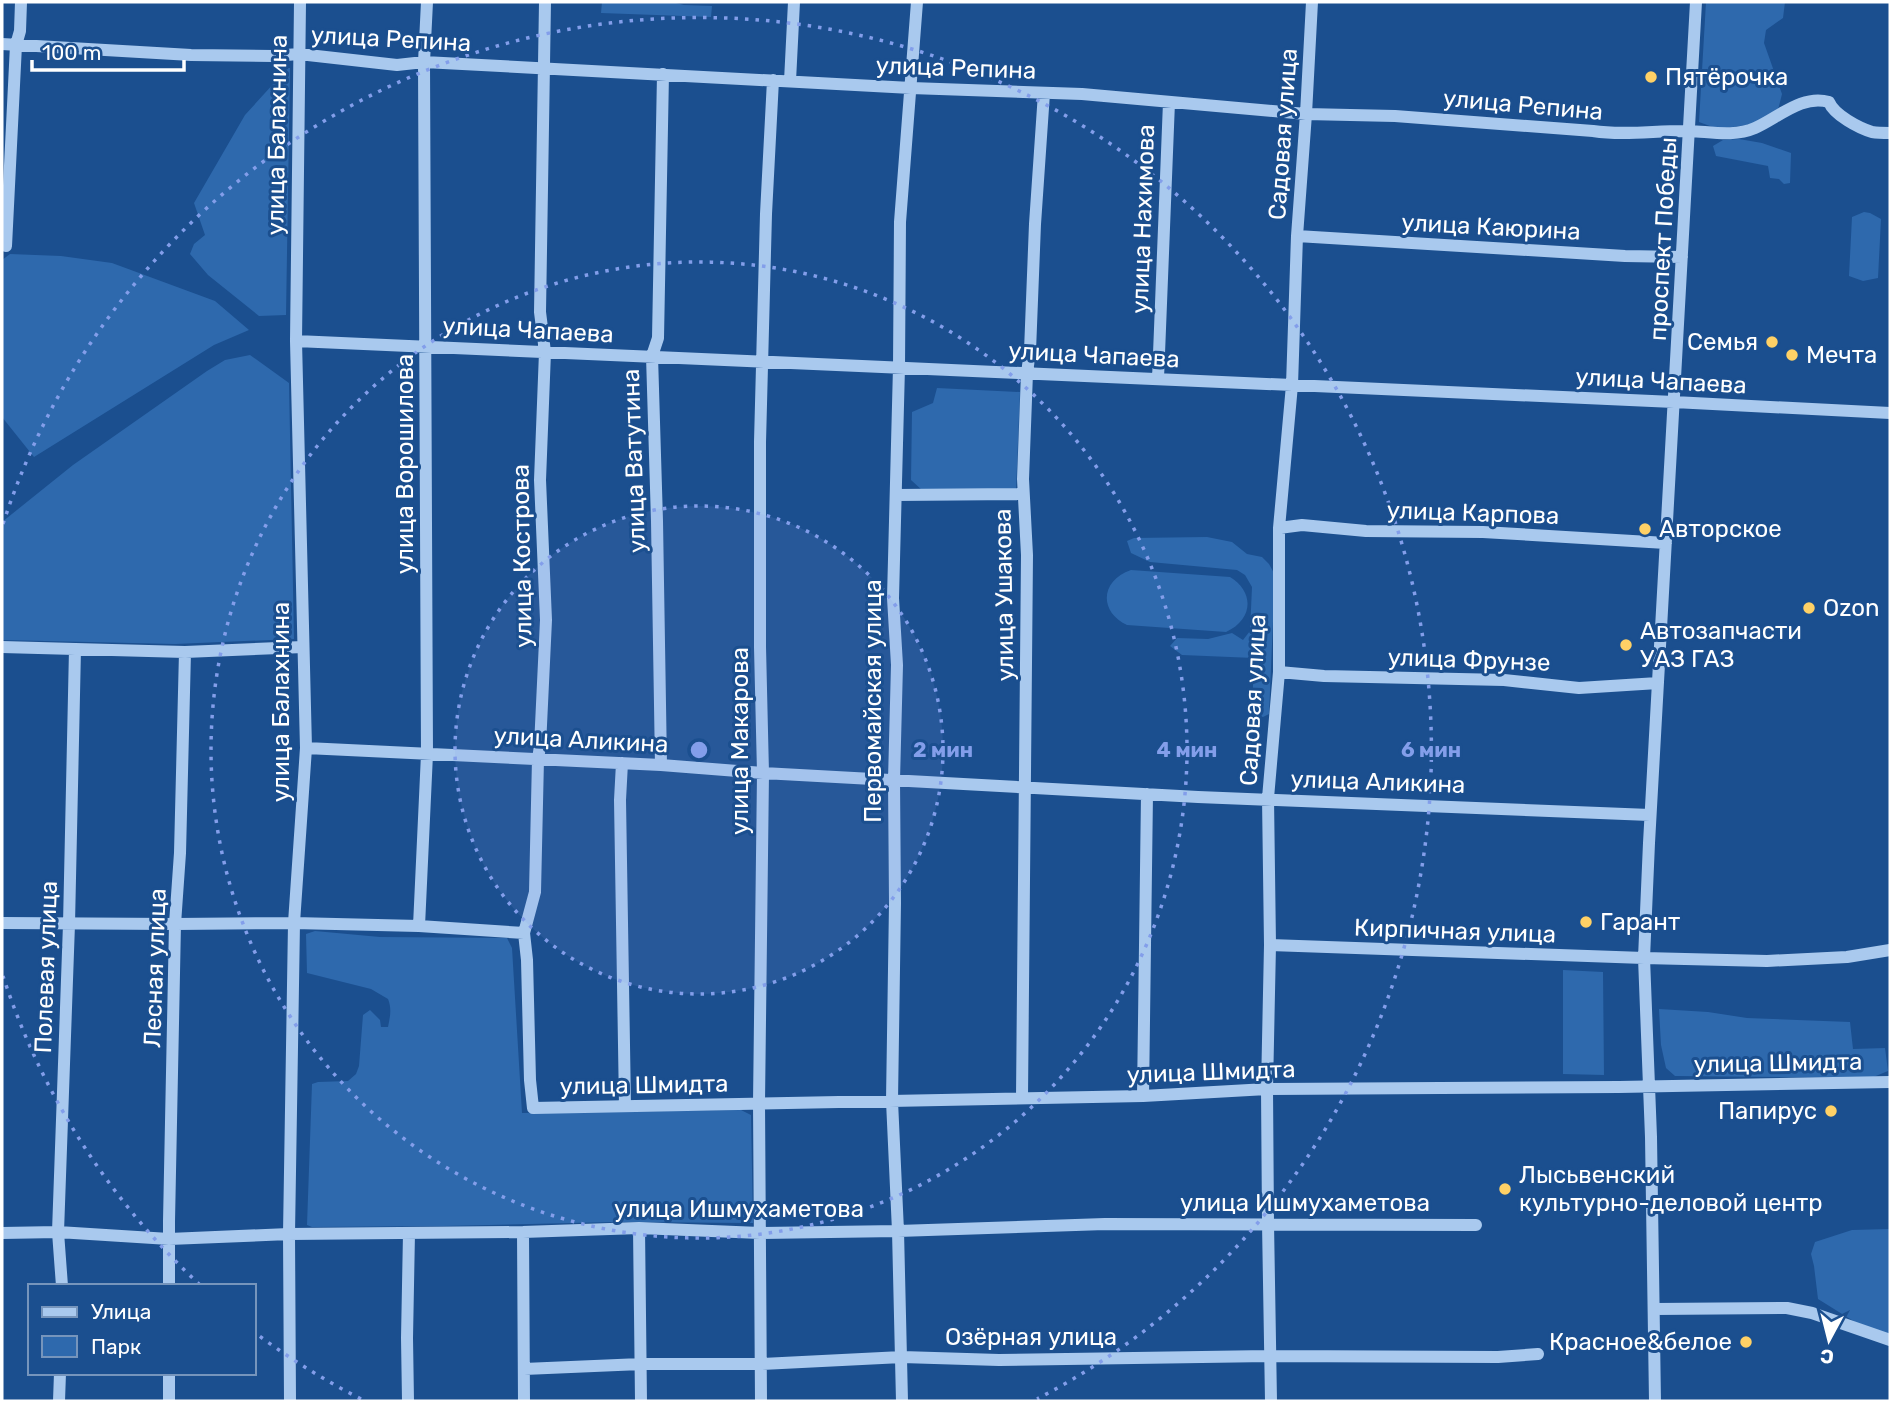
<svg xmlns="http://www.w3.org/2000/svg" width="1892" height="1403" font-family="Rubik,sans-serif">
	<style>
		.green { fill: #2e69ad }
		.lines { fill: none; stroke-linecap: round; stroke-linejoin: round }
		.minor { stroke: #a9c9ee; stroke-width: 12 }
		.ring { fill: none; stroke: #839eea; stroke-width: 3.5; stroke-dasharray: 3.5 7 }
		.poi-dot { fill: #ffd166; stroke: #1b4f8f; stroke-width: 2.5 }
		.labels { text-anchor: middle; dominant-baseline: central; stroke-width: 6; stroke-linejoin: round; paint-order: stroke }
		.street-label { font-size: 24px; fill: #fff; stroke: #1b4f8f }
		.poi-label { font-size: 24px; fill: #fff; stroke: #1b4f8f; text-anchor: start }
		.centre { fill: #839eea; stroke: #1b4f8f; stroke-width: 3.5 }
		.ring-label { font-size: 21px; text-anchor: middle; font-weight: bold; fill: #839eea; stroke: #1b4f8f; stroke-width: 6; stroke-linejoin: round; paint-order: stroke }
	</style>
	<rect width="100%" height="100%" fill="#1b4f8f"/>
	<path class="green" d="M602,2H672L684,5L712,6L711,17L601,13Z
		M1706,2H1785L1783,18L1766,30L1764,43L1782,94L1778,110L1754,124L1718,129L1699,122Z
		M278,68H290L286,315L259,316L208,275L190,254L194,244L205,235L194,203L245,115L275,82Z
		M1739,139L1762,143L1791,153L1790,183L1784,184L1779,179L1770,178L1768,166L1716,156L1713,146L1723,140Z
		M1864,212L1870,213L1881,219L1878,278L1863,281L1849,276L1852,217Z
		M10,254L61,256L112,263L215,301L249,330L214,345L34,457L2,417V260Z
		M250,355L289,383L294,639L175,644L2,640V522L73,465L207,371L225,360Z
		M937,388L1020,392L1016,491H923L911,480L912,412L933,403Z
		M1207,537L1232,542L1247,554L1262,557L1269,564L1275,575L1269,714L1263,717L1252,713L1254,658L1182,655L1170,646L1177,638L1208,639L1232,633L1243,640L1250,631L1252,587L1245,575L1237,570L1150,562L1131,553L1127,541L1134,538Z
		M1131,570L1230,577C1255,592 1253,620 1226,632L1127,625C1098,611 1101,580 1131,570Z
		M315,931L380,937L507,938L512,948L522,1113L741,1110L751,1115L753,1223L614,1222L444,1226L312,1227L307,1225L312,1084L318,1082L348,1081L356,1074L359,1066L363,1015L370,1010L380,1020L381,1027H388C390,1017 392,1009 388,999L371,989L307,973L306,934Z
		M1563,970L1603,972L1604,1075L1563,1074Z
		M1659,1009L1708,1012L1747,1018L1850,1022L1853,1049L1885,1048L1888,1071L1871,1078L1675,1076L1666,1068L1661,1045Z
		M1890,1229V1335L1863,1327L1818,1299L1814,1266L1811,1254L1815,1242L1852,1230Z"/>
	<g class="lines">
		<path class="minor" d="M545,2L540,312L545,352L540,480L546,620L540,746L538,759L535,892L524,933L527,960L530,1080L533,1108L1143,1096L1267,1089L1619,1087L1890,1082
			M2,44L191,55L273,56L299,54L397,65L424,62L911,88L1082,94L1306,114L1395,116L1593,131C1626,136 1658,130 1690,131C1712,132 1734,137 1755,128C1778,118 1802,94 1829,102C1834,115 1859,128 1872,132C1878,133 1885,133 1890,133
			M790,81L794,2
			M1297,236L1625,256L1682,257
			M6,246L16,45L20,31L21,2
			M296,341L1674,402L1890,413
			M1158,379L1169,102
			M896,495L1023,494
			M1279,528L1302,525L1366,531L1483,532L1666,543
			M2,647L185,652L303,647
			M1279,672L1324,676L1504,680L1579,688L1658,683
			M306,748L661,765L763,773L1198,797L1650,815
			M622,763L620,800L625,1106
			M661,765L657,521L652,356L658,338L663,74
			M2,923L175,924L294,923L419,926L524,933
			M419,926L427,754L424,62L427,2
			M1270,945L1644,958L1767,961L1847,957L1890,950
			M1143,1096L1147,794
			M1022,1097L1027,555L1023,479L1027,373L1030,351L1035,224L1044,93
			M639,1228L641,1401
			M523,1232L524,1401
			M2,1233L58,1232L169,1239L289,1234L523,1232L639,1228L760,1233L898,1231L1105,1224L1476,1225
			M62,1286L58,1232L69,924L75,649
			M169,1286V1221L175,924L180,853L185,652
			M1655,1309L1787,1308L1812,1313L1890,1340
			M524,1369L641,1364H761L902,1357L999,1360L1269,1356L1498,1357L1538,1354
			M169,1373V1401
			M59,1401L60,1373
			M290,1401L289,1234L294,923L306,748L296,341L300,2
			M408,1401L407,1338L409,1233
			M761,1401L759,1103L763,773L760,647V442L766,214L773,80
			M902,1401L898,1231L892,1101L895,903L894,780L897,665L893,598L899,367L900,222L917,2
			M1271,1401L1268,1223L1267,1089L1270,945L1268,798L1279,672V528L1292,385L1297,236L1306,114L1312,2
			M1655,1401L1651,1137L1644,958L1649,843L1696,2"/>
	</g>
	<circle cx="699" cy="750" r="244" fill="#839eea" fill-opacity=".12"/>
	<g class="ring">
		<circle cx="699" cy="750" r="244"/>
		<circle cx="699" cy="750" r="488"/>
		<path d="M361 1399A732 732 0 0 1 258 1335M200 1285A732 732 0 0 1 3 976M3 524A732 732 0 1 1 1037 1399"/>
	</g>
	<g class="poi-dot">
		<circle cx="1651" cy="77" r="7"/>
		<circle cx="1772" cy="342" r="7"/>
		<circle cx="1792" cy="355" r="7"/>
		<circle cx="1645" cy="529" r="7"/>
		<circle cx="1809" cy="608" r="7"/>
		<circle cx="1626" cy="645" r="7"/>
		<circle cx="1586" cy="922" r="7"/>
		<circle cx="1831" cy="1111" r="7"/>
		<circle cx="1505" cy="1189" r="7"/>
		<circle cx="1746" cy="1342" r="7"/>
	</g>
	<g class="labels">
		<g class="street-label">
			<text transform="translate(391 39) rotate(3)">улица Репина</text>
			<text transform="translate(956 68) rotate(2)">улица Репина</text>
			<text transform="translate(1523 105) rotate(5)">улица Репина</text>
			<text transform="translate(1283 134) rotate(-86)">Садовая улица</text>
			<text transform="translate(277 135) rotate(-89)">улица Балахнина</text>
			<text transform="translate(1143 219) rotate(-88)">улица Нахимова</text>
			<text transform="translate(1491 227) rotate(3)">улица Каюрина</text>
			<text transform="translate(1663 239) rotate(-87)">проспект Победы</text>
			<text transform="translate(528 330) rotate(3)">улица Чапаева</text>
			<text transform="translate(1094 355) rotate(3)">улица Чапаева</text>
			<text transform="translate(1661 381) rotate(3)">улица Чапаева</text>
			<text transform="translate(634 461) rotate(-92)">улица Ватутина</text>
			<text transform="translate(405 464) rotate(-90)">улица Ворошилова</text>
			<text transform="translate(1473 513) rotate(2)">улица Карпова</text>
			<text transform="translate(522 556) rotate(-91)">улица Кострова</text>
			<text transform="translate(1004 595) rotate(-91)">улица Ушакова</text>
			<text transform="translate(1469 660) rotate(2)">улица Фрунзе</text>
			<text transform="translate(1253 700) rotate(-87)">Садовая улица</text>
			<text transform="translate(873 701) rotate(-90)">Первомайская улица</text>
			<text transform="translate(281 702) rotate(-90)">улица Балахнина</text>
			<text transform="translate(581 740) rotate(3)">улица Аликина</text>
			<text transform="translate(740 741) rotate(-90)">улица Макарова</text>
			<text transform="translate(1378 782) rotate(2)">улица Аликина</text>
			<text transform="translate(1455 931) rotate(2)">Кирпичная улица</text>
			<text transform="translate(46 967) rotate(-88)">Полевая улица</text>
			<text transform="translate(155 968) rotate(-88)">Лесная улица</text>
			<text transform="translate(1778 1063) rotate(-1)">улица Шмидта</text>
			<text transform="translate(1211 1072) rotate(-2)">улица Шмидта</text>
			<text transform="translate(644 1085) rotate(-1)">улица Шмидта</text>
			<text x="1305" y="1203">улица Ишмухаметова</text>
			<text x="739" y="1209">улица Ишмухаметова</text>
			<text x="1031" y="1337">Озёрная улица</text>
		</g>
		<g class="poi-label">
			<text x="1665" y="77">Пятёрочка</text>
			<text x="1758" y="342" text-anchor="end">Семья</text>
			<text x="1806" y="355">Мечта</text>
			<text x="1659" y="529">Авторское</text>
			<text x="1823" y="608">Ozon</text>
			<text x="1640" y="631">Автозапчасти<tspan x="1640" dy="28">УАЗ ГАЗ</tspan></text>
			<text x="1600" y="922">Гарант</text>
			<text x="1817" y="1111" text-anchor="end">Папирус</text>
			<text x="1519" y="1175">Лысьвенский<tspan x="1519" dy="28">культурно-деловой центр</tspan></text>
			<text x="1732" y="1342" text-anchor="end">Красное&amp;белое</text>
		</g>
	</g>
	<circle cx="699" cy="750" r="10" class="centre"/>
	<g class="ring-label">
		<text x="943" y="757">2 мин</text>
		<text x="1187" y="757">4 мин</text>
		<text x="1431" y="757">6 мин</text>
	</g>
	<rect width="1892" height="1403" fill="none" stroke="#ffffff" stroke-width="7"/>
	<rect x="28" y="1284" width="228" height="91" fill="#1b4f8f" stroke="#7695bc" stroke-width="2"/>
	<rect x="42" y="1307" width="35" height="10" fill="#a9c9ee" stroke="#7695bc" stroke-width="2"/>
	<text x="91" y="1319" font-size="21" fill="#ffffff">Улица</text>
	<rect x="42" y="1336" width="35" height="21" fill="#2e69ad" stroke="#7695bc" stroke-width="2"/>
	<text x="91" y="1354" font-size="21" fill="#ffffff">Парк</text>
	<g transform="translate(1829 1340) rotate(187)" stroke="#1b4f8f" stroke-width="5" paint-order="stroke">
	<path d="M0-5L12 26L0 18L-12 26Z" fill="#ffffff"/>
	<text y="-10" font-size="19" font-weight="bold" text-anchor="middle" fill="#ffffff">С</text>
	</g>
	<path d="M32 60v10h152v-10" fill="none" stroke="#ffffff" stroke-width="3.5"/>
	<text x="42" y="60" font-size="21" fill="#ffffff" stroke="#1b4f8f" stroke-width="5" paint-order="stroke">100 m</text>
</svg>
